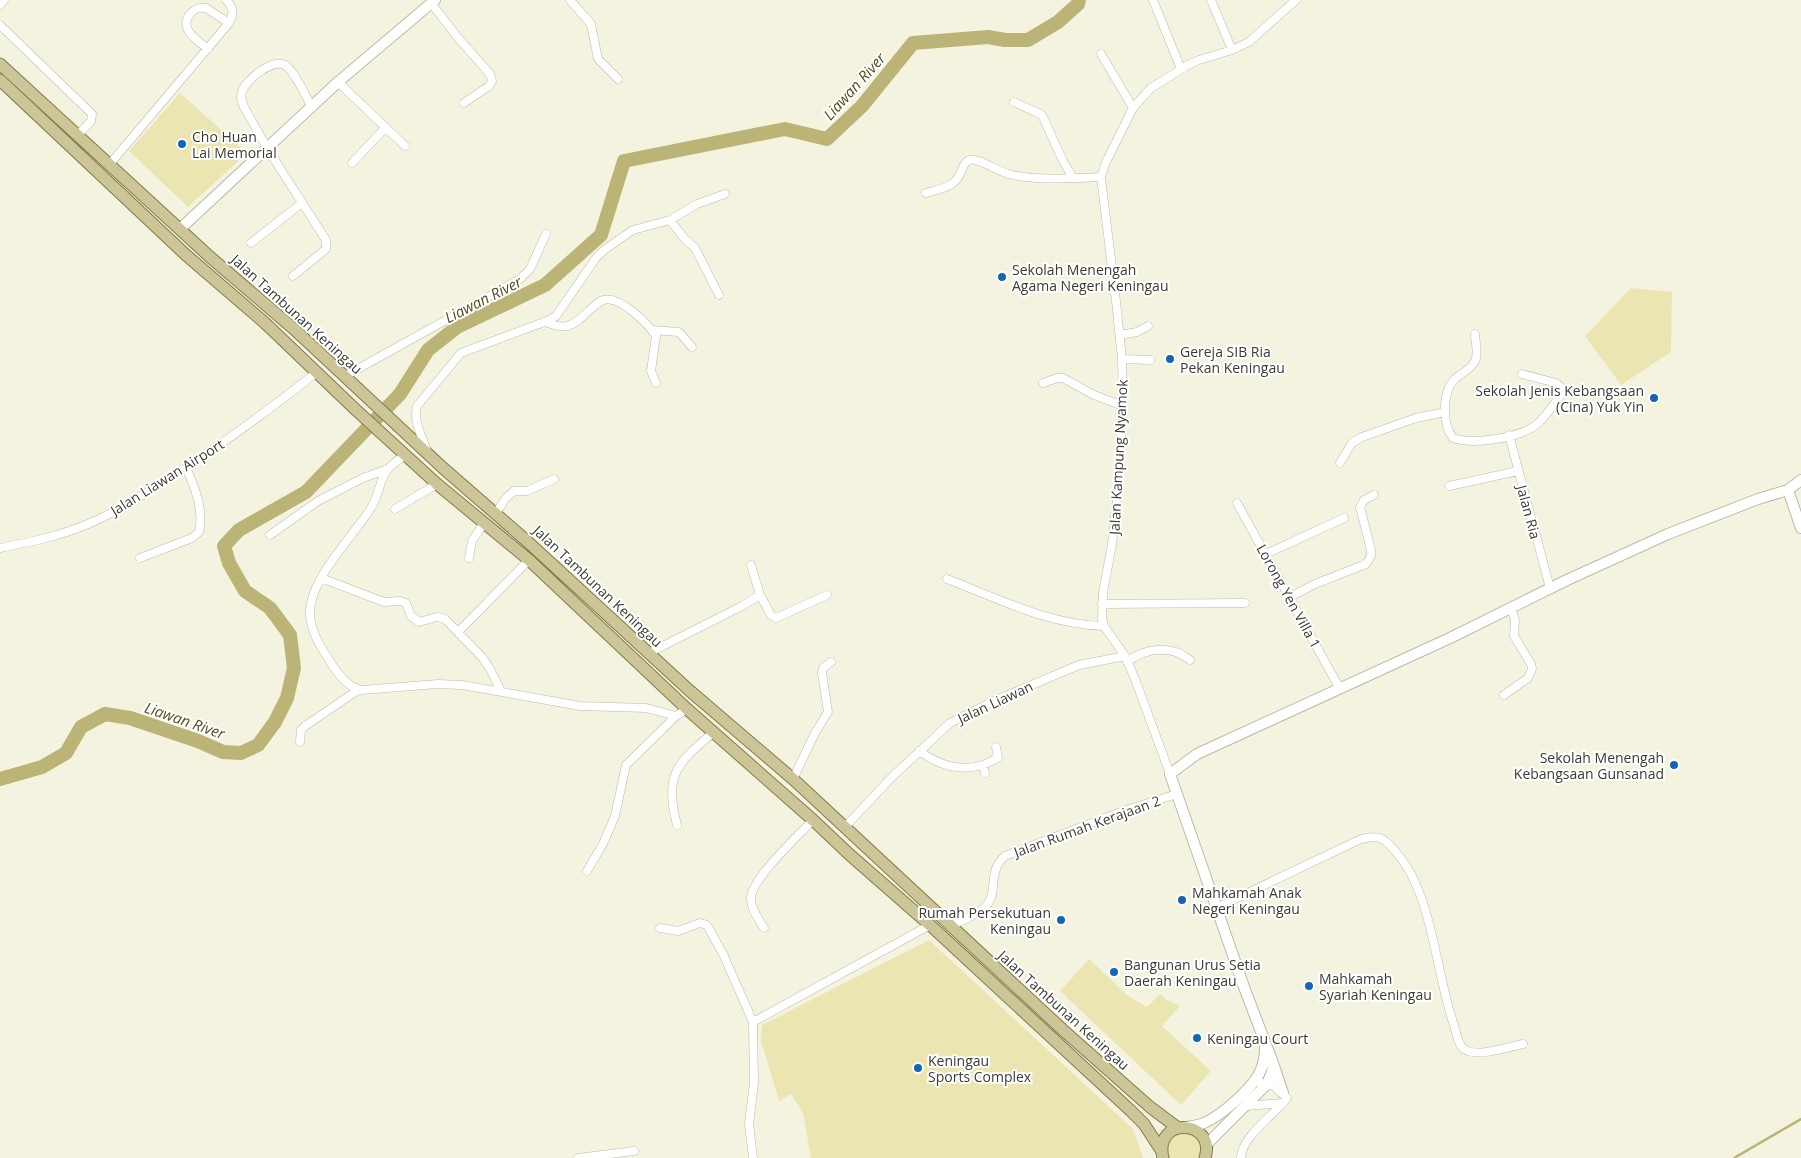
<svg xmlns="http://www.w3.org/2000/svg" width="1801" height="1158" font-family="'Open Sans',sans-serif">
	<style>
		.green { fill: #ebe6b1 }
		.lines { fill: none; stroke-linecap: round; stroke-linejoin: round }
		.stream { stroke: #bbb476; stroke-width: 2.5 }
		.river { stroke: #bbb476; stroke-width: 14 }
		.street-casing { stroke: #bcbba8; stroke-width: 9 }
		.secondary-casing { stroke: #bcbba8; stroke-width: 12 }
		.primary-casing { stroke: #827c47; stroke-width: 13 }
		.street { stroke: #fff; stroke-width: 8 }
		.secondary { stroke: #fff; stroke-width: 10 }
		.primary { stroke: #cbc597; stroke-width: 11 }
		.poi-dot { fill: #1665b4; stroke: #fff; stroke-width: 2 }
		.labels { text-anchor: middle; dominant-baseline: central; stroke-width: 4; stroke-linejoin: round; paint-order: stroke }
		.poi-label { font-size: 14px; fill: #3b3b33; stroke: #fff; text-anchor: start }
		.street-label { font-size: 14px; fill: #3b3b33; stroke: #fff }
		.water-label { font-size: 15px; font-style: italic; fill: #534e1e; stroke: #fff }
	</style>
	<rect width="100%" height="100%" fill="#f4f3e0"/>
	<path class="green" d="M180,93L247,153L188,207L129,151Z
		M1631,288L1672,292L1671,352L1621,385L1585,336Z
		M929,940L1133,1129L1143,1158H811L803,1113L791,1094L779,1101L761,1041L762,1025Z
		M1089,959L1128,996L1147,1007L1160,994L1167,1000L1180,1006L1162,1026L1211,1071L1181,1105L1060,991Z
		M1185,1131C1197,1137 1204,1144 1198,1158H1169C1162,1143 1172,1135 1185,1131Z"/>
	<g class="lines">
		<path class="stream" d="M1734,1158L1801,1119"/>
		<path class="river" d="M0,779L42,767L66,753L81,727L105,714L130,718L198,741L223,752L241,753L258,745L275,722L287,698L294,668L290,635L270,608L245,591L229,563L224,546L239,530L306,492L400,394L428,350L457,327L545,285L601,235L624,161L785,129L827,139L862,106L913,43L988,37L1005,40H1028L1058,22L1078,4L1079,0"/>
		<g class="street-casing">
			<path id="street" d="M570,0L591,24L598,59L618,79
				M1153,0L1181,69
				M1211,0L1232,50
				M431,3L459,39L490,74L492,81L489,86L464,103
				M0,5L4,0
				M0,25L92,114L91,121L78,135
				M208,49C197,40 177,28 191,13C196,8 200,7 206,8L229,23
				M1101,54L1133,108
				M338,82L405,146
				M1014,102L1042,115L1063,161L1073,178
				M352,163L385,128
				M109,165L229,23C234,13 234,8 226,0
				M926,193C936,190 950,188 957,179C962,174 962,163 969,160C978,157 999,172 1009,174C1032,181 1075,178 1101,177
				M670,220L697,204L725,194
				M251,243L302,203
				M293,276L326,249V240L267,148L244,107C242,102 240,98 242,92C245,80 273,58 285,65C294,70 306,97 312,107
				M545,322C551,324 560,328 567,326C580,323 589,308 601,301C617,292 648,324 656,336L651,371L656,383
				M652,330L679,332L692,347
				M1475,334C1475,342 1479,353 1475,361C1471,370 1461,373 1455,379C1442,391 1442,425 1453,438C1473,445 1519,438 1536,425C1546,417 1553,405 1561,395L1563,389L1556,383L1522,374
				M1120,335L1137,332L1148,326
				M1122,359L1150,360
				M345,376L520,279L530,269L546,234
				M1043,383L1057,378H1063L1094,395L1123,406
				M1509,435L1550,588
				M427,451C422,436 413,422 417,406L461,353L547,321L556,316L596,258L604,250L633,230L670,220L684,238L695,248L719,295
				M405,455C400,459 392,464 388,469C379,480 379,496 371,508C353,537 308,580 310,615C311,633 322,649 331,663C338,674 348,688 362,690L438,684L462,685L580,706L646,708L676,716L687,709
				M1340,463L1352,443L1362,437L1416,418L1445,412
				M1449,486L1518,471
				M1237,503L1340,689
				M395,509L437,484
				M496,513L506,498L514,491H527L554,479
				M270,535L318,501L363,478L388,469
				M0,548C30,542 60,536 88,524C117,512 142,495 168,479C220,446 269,410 317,372
				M1266,554L1344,518
				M140,558L192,538L199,532C204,510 195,488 186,467
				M469,558L472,541L484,523
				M321,578L384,602L400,601L406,603L411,616L419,622L437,617L445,619L482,657L490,669L501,691
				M947,579C997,598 1049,625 1104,626
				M760,595L771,615L776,618L827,595
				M1290,597L1315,584L1366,564L1371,556V550L1360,507L1364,500L1374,495
				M1102,604L1245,603
				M458,632L529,560
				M649,653L742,606L760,595L751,565
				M1127,662C1146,648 1171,644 1190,660
				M1504,695L1528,678L1532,669L1531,664L1514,636L1515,620L1511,608
				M300,742L301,730L305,726L358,690
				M919,751C939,765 959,772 983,765L985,773
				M983,765L998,758L996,747
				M1170,774L1135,679L1125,656L1104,626L1102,619L1103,593L1112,544L1118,490L1123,395L1122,359L1116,301L1101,177L1106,162L1133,108L1151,88L1188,65L1199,60L1232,50L1249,42L1296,0
				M793,779L814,735L828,712L822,673L823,668L831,662
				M677,825C664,774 677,763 714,732
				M844,828L892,777L950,723L996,700L1079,665L1125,656
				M587,871L603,844L615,816L626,765L676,716
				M1216,908L1361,839C1367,838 1374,836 1380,838C1386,840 1390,845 1394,850C1433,891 1435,972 1454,1025C1456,1032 1458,1045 1464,1049C1476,1058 1509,1047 1523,1044
				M950,926C961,921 975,916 984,908C1000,894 986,872 1005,856L1126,810L1177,794
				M660,928L678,931L700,923L707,925L724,956L753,1022
				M764,928C759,919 751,910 751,899C750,880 798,836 813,820
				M1245,1106L1283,1103
				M578,1158L634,1151
				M753,1158L749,1124L754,1083L753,1022L930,925
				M1241,1158C1241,1137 1274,1115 1287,1098L1274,1086L1253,1081"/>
		</g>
		<g class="secondary-casing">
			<path id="secondary" d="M180,229L338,82L435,0
				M1788,490L1801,528
				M1274,1066L1283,1093
				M1185,1127C1191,1126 1198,1126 1204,1123C1221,1116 1250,1090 1259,1074C1264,1065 1265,1056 1265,1047
				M1206,1145L1267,1084L1272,1072L1273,1063L1244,987L1170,774L1197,754L1450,638L1567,580L1668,534L1758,499L1788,490L1801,480"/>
		</g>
		<g class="primary-casing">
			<path id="primary" d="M0,64L210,257L294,329L443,468L528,542L690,691L793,779L1063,1030L1150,1107L1178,1128
				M0,80L186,255L265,323L356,410L437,484L529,560L687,709L813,820L850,855L930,925L1131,1111L1144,1124L1161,1150
				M1163,1158C1153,1116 1217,1119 1205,1158"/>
		</g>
		<use href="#street" class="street"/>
		<use href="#secondary" class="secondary"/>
		<use href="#primary" class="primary"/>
	</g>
	<g class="poi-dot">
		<circle cx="182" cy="144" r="5"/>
		<circle cx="1002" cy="277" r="5"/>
		<circle cx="1170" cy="359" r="5"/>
		<circle cx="1654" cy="398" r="5"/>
		<circle cx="1674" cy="765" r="5"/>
		<circle cx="1182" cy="900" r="5"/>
		<circle cx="1061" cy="920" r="5"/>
		<circle cx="1114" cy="972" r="5"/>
		<circle cx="1309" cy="986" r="5"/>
		<circle cx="1197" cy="1038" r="5"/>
		<circle cx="918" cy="1068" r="5"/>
	</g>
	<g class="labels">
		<g class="poi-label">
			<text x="192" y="136">Cho Huan<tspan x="192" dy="16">Lai Memorial</tspan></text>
			<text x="1012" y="269">Sekolah Menengah<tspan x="1012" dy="16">Agama Negeri Keningau</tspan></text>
			<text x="1180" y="351">Gereja SIB Ria<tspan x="1180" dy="16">Pekan Keningau</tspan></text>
			<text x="1644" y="390" text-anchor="end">Sekolah Jenis Kebangsaan<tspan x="1644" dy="16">(Cina) Yuk Yin</tspan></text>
			<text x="1664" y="757" text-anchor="end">Sekolah Menengah<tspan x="1664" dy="16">Kebangsaan Gunsanad</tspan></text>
			<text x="1192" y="892">Mahkamah Anak<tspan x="1192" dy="16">Negeri Keningau</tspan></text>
			<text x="1051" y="912" text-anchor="end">Rumah Persekutuan<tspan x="1051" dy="16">Keningau</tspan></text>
			<text x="1124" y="964">Bangunan Urus Setia<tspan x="1124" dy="16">Daerah Keningau</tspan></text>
			<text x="1319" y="978">Mahkamah<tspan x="1319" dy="16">Syariah Keningau</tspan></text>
			<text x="1207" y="1038">Keningau Court</text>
			<text x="928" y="1060">Keningau<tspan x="928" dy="16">Sports Complex</tspan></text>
		</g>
		<g class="street-label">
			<text transform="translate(297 314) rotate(42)">Jalan Tambunan Keningau</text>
			<text transform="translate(1118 457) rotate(-87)">Jalan Kampung Nyamok</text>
			<text transform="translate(167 477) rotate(-32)">Jalan Liawan Airport</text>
			<text transform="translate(1529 512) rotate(75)">Jalan Ria</text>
			<text transform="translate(598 586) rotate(43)">Jalan Tambunan Keningau</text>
			<text transform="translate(1289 596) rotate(61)">Lorong Yen Villa 1</text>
			<text transform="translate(995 702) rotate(-25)">Jalan Liawan</text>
			<text transform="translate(1087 826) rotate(-20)">Jalan Rumah Kerajaan 2</text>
			<text transform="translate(1064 1010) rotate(42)">Jalan Tambunan Keningau</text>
		</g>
		<g class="water-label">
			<text transform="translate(854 86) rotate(-48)">Liawan River</text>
			<text transform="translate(483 299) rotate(-27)">Liawan River</text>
			<text transform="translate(185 720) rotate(19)">Liawan River</text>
		</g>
	</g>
</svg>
